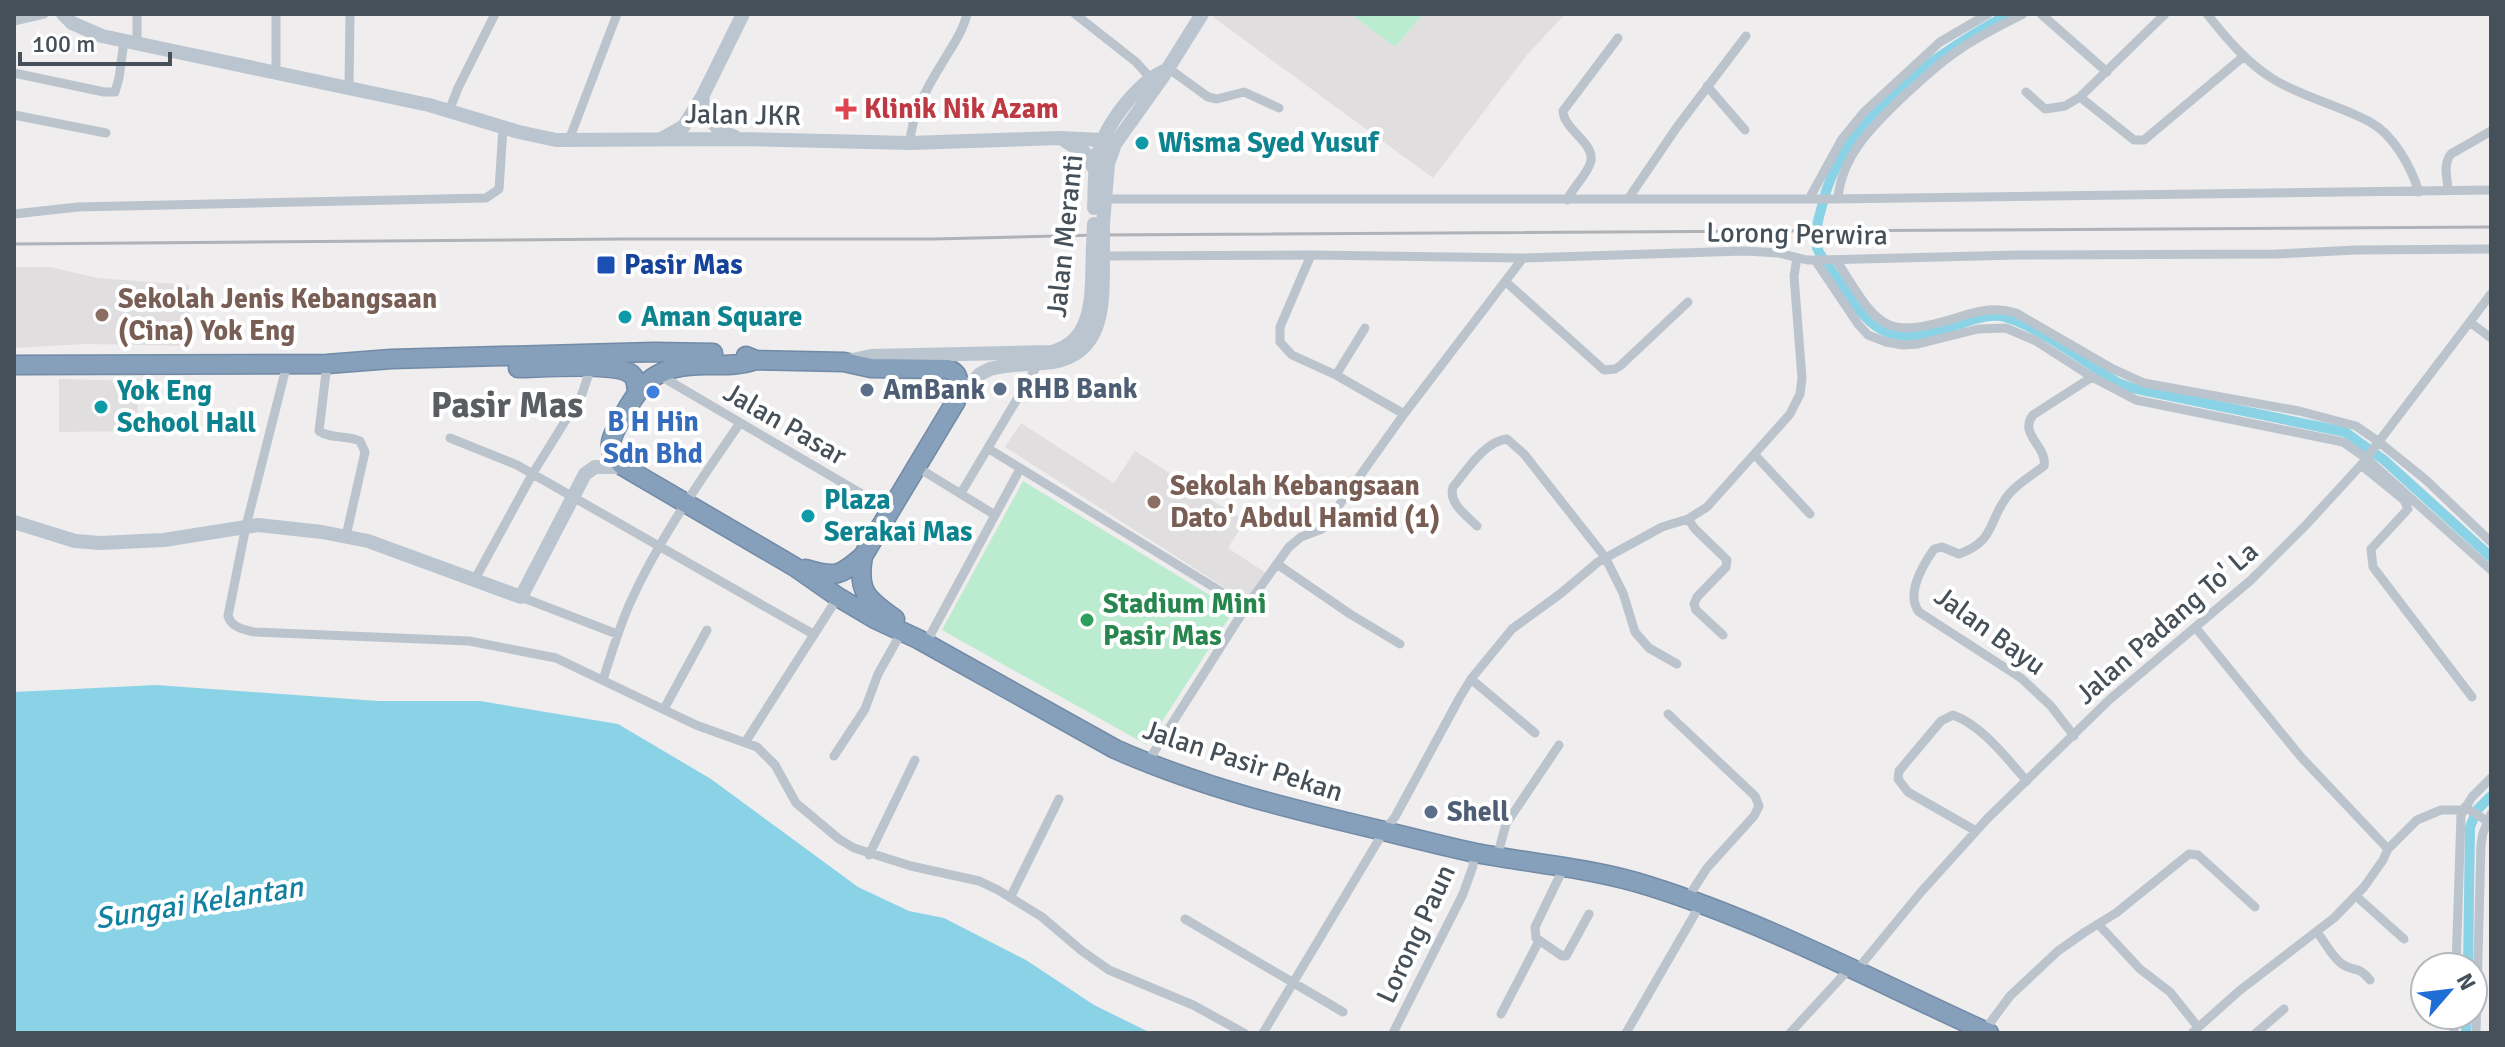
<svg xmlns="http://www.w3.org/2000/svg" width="2505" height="1047" font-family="Signika,sans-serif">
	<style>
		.education { fill: #e0dede }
		.green { fill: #bceccf }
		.water { fill: #8ad3e7 }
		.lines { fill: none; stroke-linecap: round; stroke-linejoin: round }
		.canal { stroke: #8ad3e7; stroke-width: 10 }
		.highway-casing { stroke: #718aa6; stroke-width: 21 }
		.street { stroke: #bbc4cc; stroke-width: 9 }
		.secondary { stroke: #bbc5d0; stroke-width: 14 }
		.highway { stroke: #869fba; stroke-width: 18 }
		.rail { stroke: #afb2b7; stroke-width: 3 }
		.secondary-bridge { stroke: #bbc5d0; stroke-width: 14 }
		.health-dot { fill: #e0444e; stroke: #fff; stroke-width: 3 }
		.culture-dot { fill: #0f9aa8; stroke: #fff; stroke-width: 3 }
		.transit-dot { fill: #1a4fb4; stroke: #fff; stroke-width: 3 }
		.education-dot { fill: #8d6e63; stroke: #fff; stroke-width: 3 }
		.service-dot { fill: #5c6f8a; stroke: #fff; stroke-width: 3 }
		.shop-dot { fill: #3f7fe0; stroke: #fff; stroke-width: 3 }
		.leisure-dot { fill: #2e9e5b; stroke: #fff; stroke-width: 3 }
		.labels { text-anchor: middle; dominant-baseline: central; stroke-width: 8; stroke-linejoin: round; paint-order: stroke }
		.health-label { font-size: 28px; font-weight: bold; fill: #be3a42; stroke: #fff; text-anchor: start }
		.street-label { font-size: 28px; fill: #465059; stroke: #fff }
		.culture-label { font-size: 28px; font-weight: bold; fill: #0d838f; stroke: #fff; text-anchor: start }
		.transit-label { font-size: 28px; font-weight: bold; fill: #164399; stroke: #fff; text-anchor: start }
		.education-label { font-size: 28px; font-weight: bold; fill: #785e54; stroke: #fff; text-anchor: start }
		.service-label { font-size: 28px; font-weight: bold; fill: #4e5e75; stroke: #fff; text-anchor: start }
		.shop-label { font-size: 28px; font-weight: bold; fill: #366cbe; stroke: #fff }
		.leisure-label { font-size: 28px; font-weight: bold; fill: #27864d; stroke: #fff; text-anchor: start }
		.water-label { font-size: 30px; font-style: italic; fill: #1280a0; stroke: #fff }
		.district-label { font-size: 36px; font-weight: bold; fill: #5a5d61; stroke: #fff }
	</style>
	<rect width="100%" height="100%" fill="#efeded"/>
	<path class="education" d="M1215,14H1351L1395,47L1423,14H1565L1527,55L1433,178L1213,17Z
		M14,267H50L97,278L189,285L191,346L87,344L14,348Z
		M59,379L138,381L137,431L59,432Z
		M1021,423L1114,483L1135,451L1245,521L1228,548L1266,573L1247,602L1005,447Z"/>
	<path class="green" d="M1351,14H1423L1395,47Z
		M1023,481L1234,610L1147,745L942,630Z"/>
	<path class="water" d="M156,685L378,701H480L618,724L711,779L858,887L909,911L944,918L1026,960L1094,1005L1151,1033H14V692Z"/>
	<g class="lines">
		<path class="canal" d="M2009,14C1934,55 1842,117 1822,206C1818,220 1814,234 1817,248C1823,261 1833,272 1841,284C1869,327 1887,347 1941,330C1959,325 1981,314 2000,316C2029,320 2091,366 2118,383L2132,388L2345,432L2384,460L2491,557
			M2468,967L2470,827L2477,810L2491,796
			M2466,1033L2467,1015"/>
		<g class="highway-casing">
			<path id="highway" d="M746,356L756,360L844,362L871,368L948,369C963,374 958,388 956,401L863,556C840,576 836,578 806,569
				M756,360C739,366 725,365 706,365C655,365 642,381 619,423C608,444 606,450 624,467L795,567L838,597L875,619L918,639L1115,749C1203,788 1294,810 1388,832C1417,839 1447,847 1476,853C1534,864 1593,868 1649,886C1767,923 1876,982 1989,1033
				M14,365L327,364L391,359L654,352L713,353
				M518,368C539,368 616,362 631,374C637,379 636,385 637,392
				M863,556C857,591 866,599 895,619"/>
		</g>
		<path class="street" d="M137,14V45
			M276,14V73
			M1075,14L1136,62L1154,82
			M2041,14L2107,72
			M2207,14C2227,39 2246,62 2273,79C2304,98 2339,105 2370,122C2394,135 2411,167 2419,192
			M14,21L44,14
			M1168,68L1208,97L1217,99L1244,92L1279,108
			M14,73L104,92H115L119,78L124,41
			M1707,86L1745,130
			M349,88L350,14
			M2026,92L2045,109L2065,106L2080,97L2165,14
			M2080,97L2134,140H2144L2243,57
			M449,111L458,88L495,14
			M14,115L106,133
			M569,140L617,14
			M910,143C911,115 929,84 944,60C953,45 963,31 967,14
			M2448,189C2447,177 2443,164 2451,154L2491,131
			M1838,198C1842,153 1876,123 1907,93C1924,78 1940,62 1959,50C1979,36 2002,25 2023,14
			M1104,199H1833L2491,190
			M1628,199L1677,127L1746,36
			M1809,199L1842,139L1864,112L1940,42L1988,14
			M1567,200C1573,187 1588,174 1591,161C1594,142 1564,130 1563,111L1618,38
			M14,214L78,207L486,198L499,189L503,128
			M1311,255L1280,327V342L1292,355L1336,375L1404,414
			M1103,256L1311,255L1523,258L1744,251L1779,253L1807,260H1821L2018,255L2276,254L2356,250L2491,249
			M1815,260L1858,324L1868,335L1886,342L1903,345L1918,344L1978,329L2006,328L2036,341L2092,377L2136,400L2343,442L2366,458L2491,570
			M1836,260C1879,326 1880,342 1962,316C1982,310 1996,307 2016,313L2111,368L2144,383L2299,411L2356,426L2379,442L2426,480L2491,542
			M1506,282L1604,370L1615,369L1620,366L1688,302
			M2471,323L2491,338
			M287,364L246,526L228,616C232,628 243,629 254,632L469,641L556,658L696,725L757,747L775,765L796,803L839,839L854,848L911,866L979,881L998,890L1042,917L1082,951L1109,970L1193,1005L1244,1033
			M327,364L319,431C330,439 347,435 360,441L365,452L346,536
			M659,375L889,510
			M1336,375L1365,328
			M450,438L517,465L813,634
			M989,449L1246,607
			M1755,455L1810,514
			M2361,465L2404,500L2408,509L2371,549L2373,567L2472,697
			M917,467L995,515
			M961,493L1038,364
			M1688,519L1695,529L1727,560L1726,567L1697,597L1694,604L1696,610L1723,635
			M1477,526C1466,515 1448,503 1453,487C1467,470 1485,441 1507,439L1524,454L1605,557L1623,593L1635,632L1649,648L1677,664
			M1277,564L1350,614L1400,644
			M475,579L533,473L582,394L591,367
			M521,597L617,634
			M2196,628L2301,757L2388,849
			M926,643L1020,469
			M1471,679L1535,733
			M603,680C611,654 619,628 630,603C659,539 700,481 740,423
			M664,709L707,630
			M1668,714L1755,796L1759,806L1754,816L1707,868L1687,899
			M2074,736L2051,706L2021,678L1919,612C1905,594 1923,565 1934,549L1942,547L1959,554C1993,542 1988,525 2004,501C2012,487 2031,476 2044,466C2048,447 2018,434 2033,415L2092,377
			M746,741L838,597
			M834,756L865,709L878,674L901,633
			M1147,763L1246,607L1289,547L1301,537L1322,529L1404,414L1523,258
			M2465,807L2487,821
			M1976,831L1908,792L1898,779L1899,771L1941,721L1953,715C1983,726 2006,758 2027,781
			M869,855L915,760
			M1497,857L1506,824L1559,745
			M1564,867L1535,927L1536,938L1562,956H1566L1589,914
			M1011,896L1059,799
			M2356,896L2404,939
			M1185,919L1343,1012
			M2099,925L2140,969L2170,992L2198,1027
			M2317,932C2325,942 2332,957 2342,964C2355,973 2357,964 2370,980
			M2456,967L2461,815L2472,797L2491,778
			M1856,971L1921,892L1987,819L2109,700L2251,580L2305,526L2361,465L2491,294
			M1501,1014L1539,941
			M1984,1031L2010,996L2058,951L2085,932L2116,913L2189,854L2198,855L2255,907
			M1263,1033L1384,831L1395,817L1460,697L1471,679L1512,629L1560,594L1598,562L1662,527L1688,519L1707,507L1790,414L1800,394L1802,378L1794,276L1797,258
			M1393,1033L1463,894L1473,866L1474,852
			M1626,1033L1700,905
			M1790,1033L1850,968
			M2192,1033L2239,991L2334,918L2364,887L2383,860L2388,849L2417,820L2441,810H2463
			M2256,1033L2284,1009
			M2454,1033V1015
			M2476,1033L2481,844L2483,833L2491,814"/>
		<path class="secondary" d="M63,14L72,23L102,36L429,105L519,132L556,140L739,139L910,143L1059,138L1103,140L1115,144
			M702,97C706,117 714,130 735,137
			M663,138L684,126L702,97L743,14
			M1064,140L1086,154L1096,172
			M1094,208C1095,192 1094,174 1097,158C1104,126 1136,84 1164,71
			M1103,224L1108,164L1115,144L1162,78L1202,14
			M848,361L871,356L1052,352C1098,340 1091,286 1093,248
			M956,401L980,374L990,369C1011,363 1032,365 1053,362C1110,352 1102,292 1103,248
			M14,522L75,541L100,543L164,540L258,525L322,532L368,541L521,597L585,474L595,467H624"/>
		<use href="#highway" class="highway"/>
		<path class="rail" d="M14,244L624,239H933L1099,235L2491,227"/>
		<path class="secondary-bridge" d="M1093,248L1094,224
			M1103,248V224"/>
	</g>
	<path class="health-dot" d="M842 97h8v8h8v8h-8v8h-8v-8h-8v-8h8z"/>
	<g class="culture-dot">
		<circle cx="1142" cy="143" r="8"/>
		<circle cx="625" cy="317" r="8"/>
		<circle cx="101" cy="407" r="8"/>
		<circle cx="808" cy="516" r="8"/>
	</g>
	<rect class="transit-dot" x="596" y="255" width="20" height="20" rx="4"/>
	<g class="education-dot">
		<circle cx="102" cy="315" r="8"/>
		<circle cx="1154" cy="502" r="8"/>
	</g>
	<g class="service-dot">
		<circle cx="1000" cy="389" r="8"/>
		<circle cx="867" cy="390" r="8"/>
		<circle cx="1431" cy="812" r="8"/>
	</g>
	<circle class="shop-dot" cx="653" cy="392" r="8"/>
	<circle class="leisure-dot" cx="1087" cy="620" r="8"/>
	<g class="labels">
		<g class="health-label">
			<text x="864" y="109">Klinik Nik Azam</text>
		</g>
		<g class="street-label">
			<text transform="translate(743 115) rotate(1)">Jalan JKR</text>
			<text transform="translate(1797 234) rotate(1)">Lorong Perwira</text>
			<text transform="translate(1065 236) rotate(-84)">Jalan Meranti</text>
			<text transform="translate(785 424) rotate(30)">Jalan Pasar</text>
			<text transform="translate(2167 623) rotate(-41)">Jalan Padang To' La</text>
			<text transform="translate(1990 631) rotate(36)">Jalan Bayu</text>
			<text transform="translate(1243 761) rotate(18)">Jalan Pasir Pekan</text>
			<text transform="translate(1416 934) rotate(-65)">Lorong Paun</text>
		</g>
		<g class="culture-label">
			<text x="1158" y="143">Wisma Syed Yusuf</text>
			<text x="641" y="317">Aman Square</text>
			<text x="117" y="391">Yok Eng<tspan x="117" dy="32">School Hall</tspan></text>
			<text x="824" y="500">Plaza<tspan x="824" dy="32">Serakai Mas</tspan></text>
		</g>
		<g class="transit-label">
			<text x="624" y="265">Pasir Mas</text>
		</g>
		<g class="education-label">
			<text x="118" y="299">Sekolah Jenis Kebangsaan<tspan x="118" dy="32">(Cina) Yok Eng</tspan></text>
			<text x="1170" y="486">Sekolah Kebangsaan<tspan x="1170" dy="32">Dato' Abdul Hamid (1)</tspan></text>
		</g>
		<g class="service-label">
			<text x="1016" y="389">RHB Bank</text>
			<text x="883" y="390">AmBank</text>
			<text x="1447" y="812">Shell</text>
		</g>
		<g class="shop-label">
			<text x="653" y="422">B H Hin<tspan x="653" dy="32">Sdn Bhd</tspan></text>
		</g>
		<g class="leisure-label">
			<text x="1103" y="604">Stadium Mini<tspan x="1103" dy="32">Pasir Mas</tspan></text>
		</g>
		<g class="water-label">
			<text transform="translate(199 903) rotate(-9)">Sungai Kelantan</text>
		</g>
		<g class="district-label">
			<text x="507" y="405">Pasir Mas</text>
		</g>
	</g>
	<rect width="2505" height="1047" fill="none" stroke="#465059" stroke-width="32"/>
	<g transform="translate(2449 991) rotate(62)"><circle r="38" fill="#ffffff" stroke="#b5b9bd" stroke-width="2"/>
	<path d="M0-6L14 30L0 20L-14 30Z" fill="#206dd6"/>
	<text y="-12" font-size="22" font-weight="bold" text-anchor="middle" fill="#465059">N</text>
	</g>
	<path d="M20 52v12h150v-12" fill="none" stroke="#465059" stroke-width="4"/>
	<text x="32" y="52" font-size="24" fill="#465059" stroke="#ffffff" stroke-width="6" paint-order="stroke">100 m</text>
</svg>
